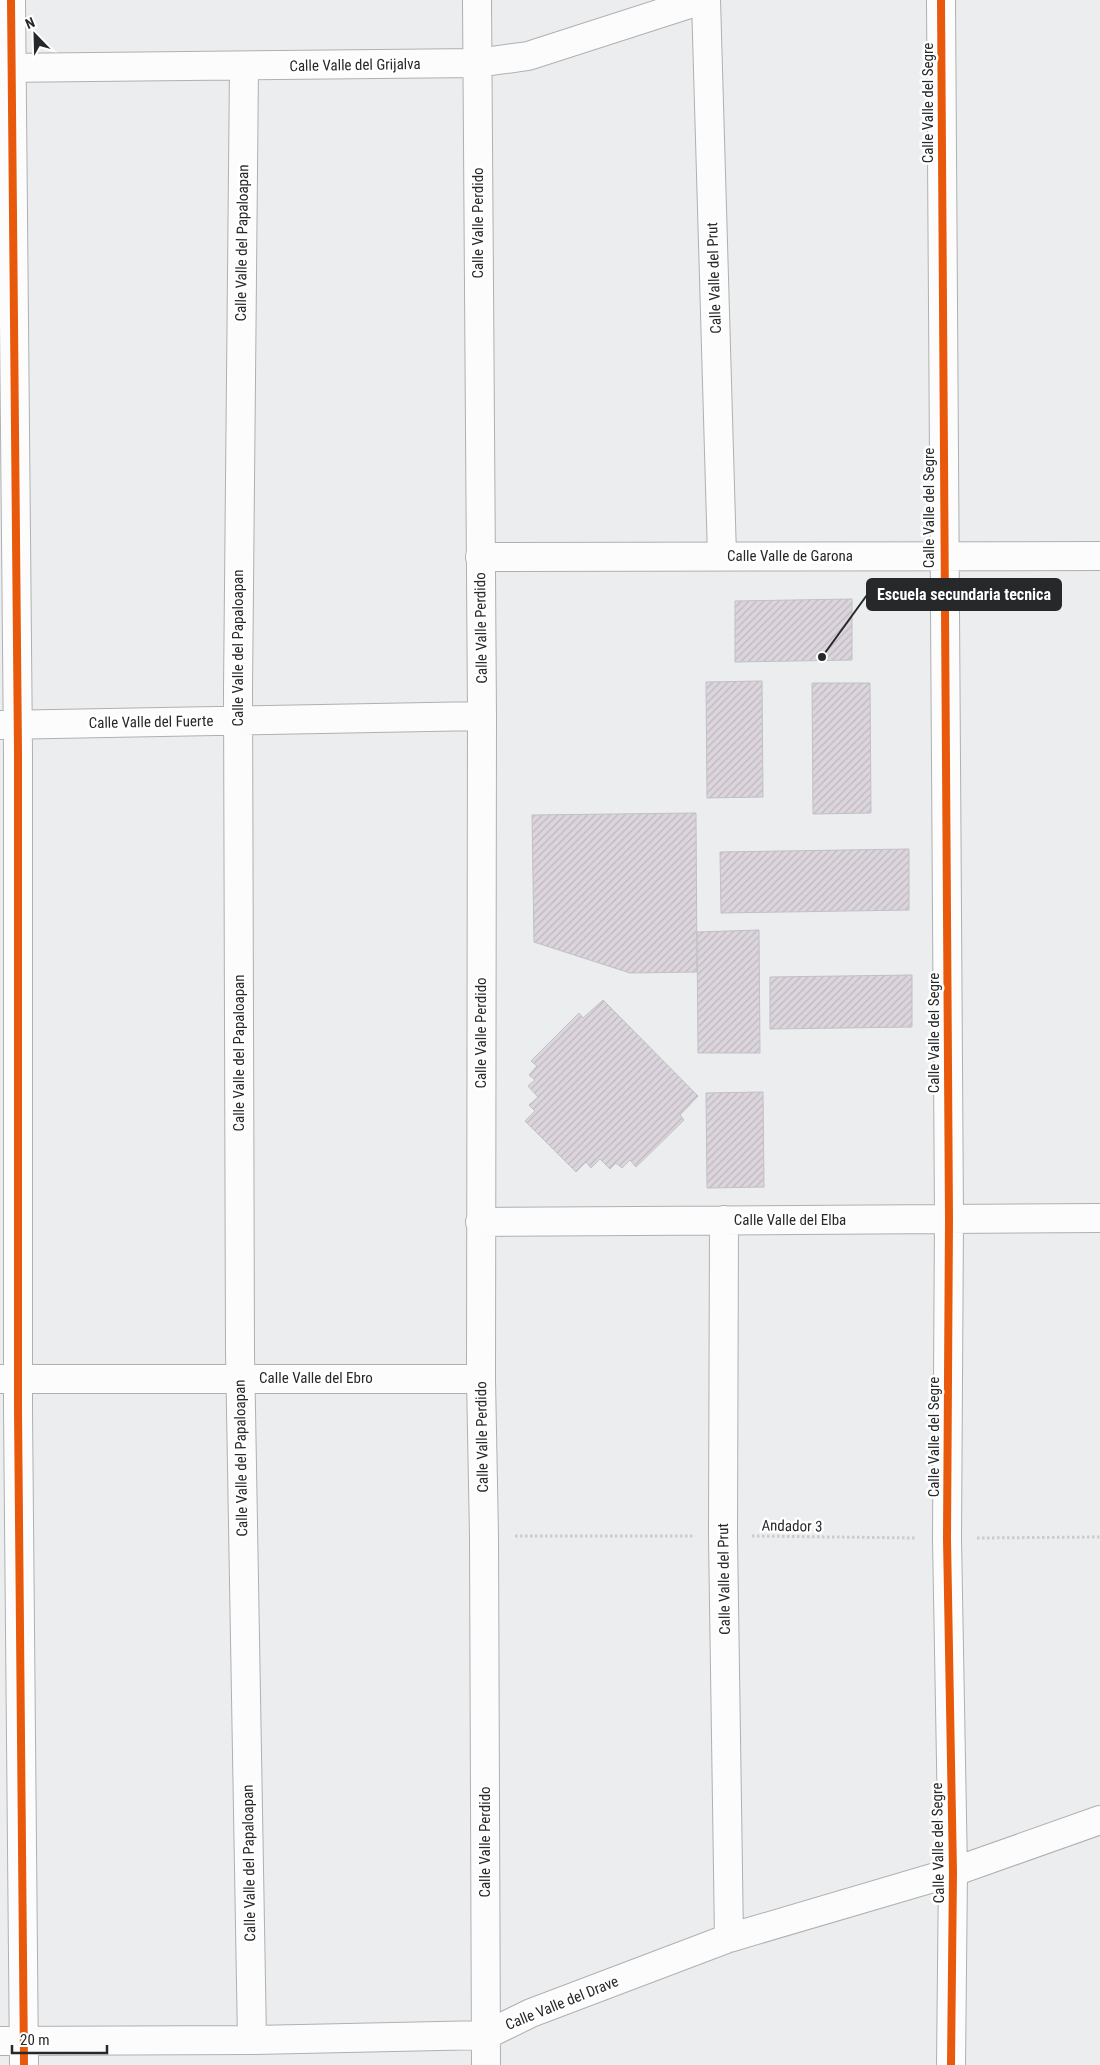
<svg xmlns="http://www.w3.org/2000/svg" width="1100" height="2065" font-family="'Roboto Condensed',sans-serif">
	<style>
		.building { fill: url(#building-hatch); stroke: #c1c1c2 }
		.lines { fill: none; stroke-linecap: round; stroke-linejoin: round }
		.minor-casing { stroke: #afb0b2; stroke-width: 30 }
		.path { stroke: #cccccd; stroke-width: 3; stroke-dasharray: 2.5 2.5; stroke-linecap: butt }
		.minor { stroke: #fcfcfd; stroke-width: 28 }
		.cycleway-casing { stroke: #fff; stroke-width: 11 }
		.cycleway { stroke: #e8590c; stroke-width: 8 }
		.labels { text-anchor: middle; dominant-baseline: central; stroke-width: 5; stroke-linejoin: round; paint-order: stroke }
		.street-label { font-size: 15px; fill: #272829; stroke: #fff }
		.leader { fill: none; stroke: #272829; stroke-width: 2 }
		.callout-dot { fill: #272829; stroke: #fff; stroke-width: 2 }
		.callout { fill: #272829; stroke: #272829; stroke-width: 2 }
		.callout-label { font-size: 16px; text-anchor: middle; font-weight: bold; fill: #fff }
	</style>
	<defs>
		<pattern id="building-hatch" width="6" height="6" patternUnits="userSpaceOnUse" patternTransform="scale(1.25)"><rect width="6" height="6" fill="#dcd5dd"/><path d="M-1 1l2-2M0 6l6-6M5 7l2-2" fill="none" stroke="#bdb7be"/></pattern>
	</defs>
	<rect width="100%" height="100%" fill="#ebedef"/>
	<path class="building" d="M852,599V660L735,662V601Z
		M762,681L763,797L707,798L706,682Z
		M812,683H870L871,813L813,814Z
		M696,813L697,972L630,973L534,942L532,815Z
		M909,849V910L721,913L720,852Z
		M759,930L760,1053H698L697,932Z
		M912,975V1027L770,1029V977Z
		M603,1000L698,1096L680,1115L684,1120L636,1167L630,1160L622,1168L616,1163L610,1169L600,1159L591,1168L586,1162L576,1172L525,1121L535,1111L529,1105L538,1097L528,1086L535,1080L529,1075L537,1066L531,1061L579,1013L583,1018Z
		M763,1092L764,1187L707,1188L706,1093Z"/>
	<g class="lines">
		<g class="minor-casing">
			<path id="minor" d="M11,0L18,752V1411L24,2065
				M477,0L482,716L481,1379L484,1536L486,2065
				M706,0L722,556
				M941,0L949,1219L947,1539L953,1872L951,2065
				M244,67L238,690L240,1352L252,2040
				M0,68L477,63L528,56L702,0
				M480,557L1100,556
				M0,725L482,716
				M724,1220L723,1536L729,1938
				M480,1222L1100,1218
				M0,1379H481
				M0,2041L252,2040L486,2035L531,2013L729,1938L953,1872L1100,1820"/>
		</g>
		<path class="path" d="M515,1536H694
			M752,1536L916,1538
			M977,1538L1100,1537"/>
		<use href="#minor" class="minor"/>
		<g class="cycleway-casing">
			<path id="cycleway" d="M11,0L18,752V1411L24,2065
				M941,0L949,1219L947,1539L953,1872L951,2065"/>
		</g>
		<use href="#cycleway" class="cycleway"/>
	</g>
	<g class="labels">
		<g class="street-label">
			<text transform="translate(355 65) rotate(-1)">Calle Valle del Grijalva</text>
			<text transform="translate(928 103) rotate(-90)">Calle Valle del Segre</text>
			<text transform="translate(478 223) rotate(-90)">Calle Valle Perdido</text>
			<text transform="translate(242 243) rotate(-89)">Calle Valle del Papaloapan</text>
			<text transform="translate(714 278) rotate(-92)">Calle Valle del Prut</text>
			<text transform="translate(929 508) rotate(-90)">Calle Valle del Segre</text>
			<text x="790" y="556">Calle Valle de Garona</text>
			<text transform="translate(481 628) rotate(-91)">Calle Valle Perdido</text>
			<text transform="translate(238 648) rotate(-90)">Calle Valle del Papaloapan</text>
			<text transform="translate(151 722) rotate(-1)">Calle Valle del Fuerte</text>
			<text transform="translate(481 1033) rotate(-90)">Calle Valle Perdido</text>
			<text transform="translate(934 1033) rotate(-90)">Calle Valle del Segre</text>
			<text transform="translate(239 1053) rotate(-90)">Calle Valle del Papaloapan</text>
			<text x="790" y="1220">Calle Valle del Elba</text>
			<text x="316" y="1378">Calle Valle del Ebro</text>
			<text transform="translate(482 1437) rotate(-91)">Calle Valle Perdido</text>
			<text transform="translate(934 1437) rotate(-90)">Calle Valle del Segre</text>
			<text transform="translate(241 1458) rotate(-91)">Calle Valle del Papaloapan</text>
			<text transform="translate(792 1526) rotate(1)">Andador 3</text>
			<text transform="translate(724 1579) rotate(-91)">Calle Valle del Prut</text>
			<text transform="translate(485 1842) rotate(-90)">Calle Valle Perdido</text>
			<text transform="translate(938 1843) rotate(-91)">Calle Valle del Segre</text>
			<text transform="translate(249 1863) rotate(-91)">Calle Valle del Papaloapan</text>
			<text transform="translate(562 2003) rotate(-22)">Calle Valle del Drave</text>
		</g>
	</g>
	<path class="leader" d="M822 657L867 595"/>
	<circle class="callout-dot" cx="822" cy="657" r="5"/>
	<rect class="callout" x="867" y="579" width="194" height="31" rx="5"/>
	<g class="callout-label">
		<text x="964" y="600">Escuela secundaria tecnica</text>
	</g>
	<g transform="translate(35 35) rotate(337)" stroke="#ffffff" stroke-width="4" paint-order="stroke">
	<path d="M0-4L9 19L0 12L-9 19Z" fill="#272829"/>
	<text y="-8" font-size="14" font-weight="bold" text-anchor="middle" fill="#272829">N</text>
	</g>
	<path d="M12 2045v8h95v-8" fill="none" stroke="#272829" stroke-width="2.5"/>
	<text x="20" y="2045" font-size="15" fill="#272829" stroke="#ffffff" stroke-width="4" paint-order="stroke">20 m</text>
</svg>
